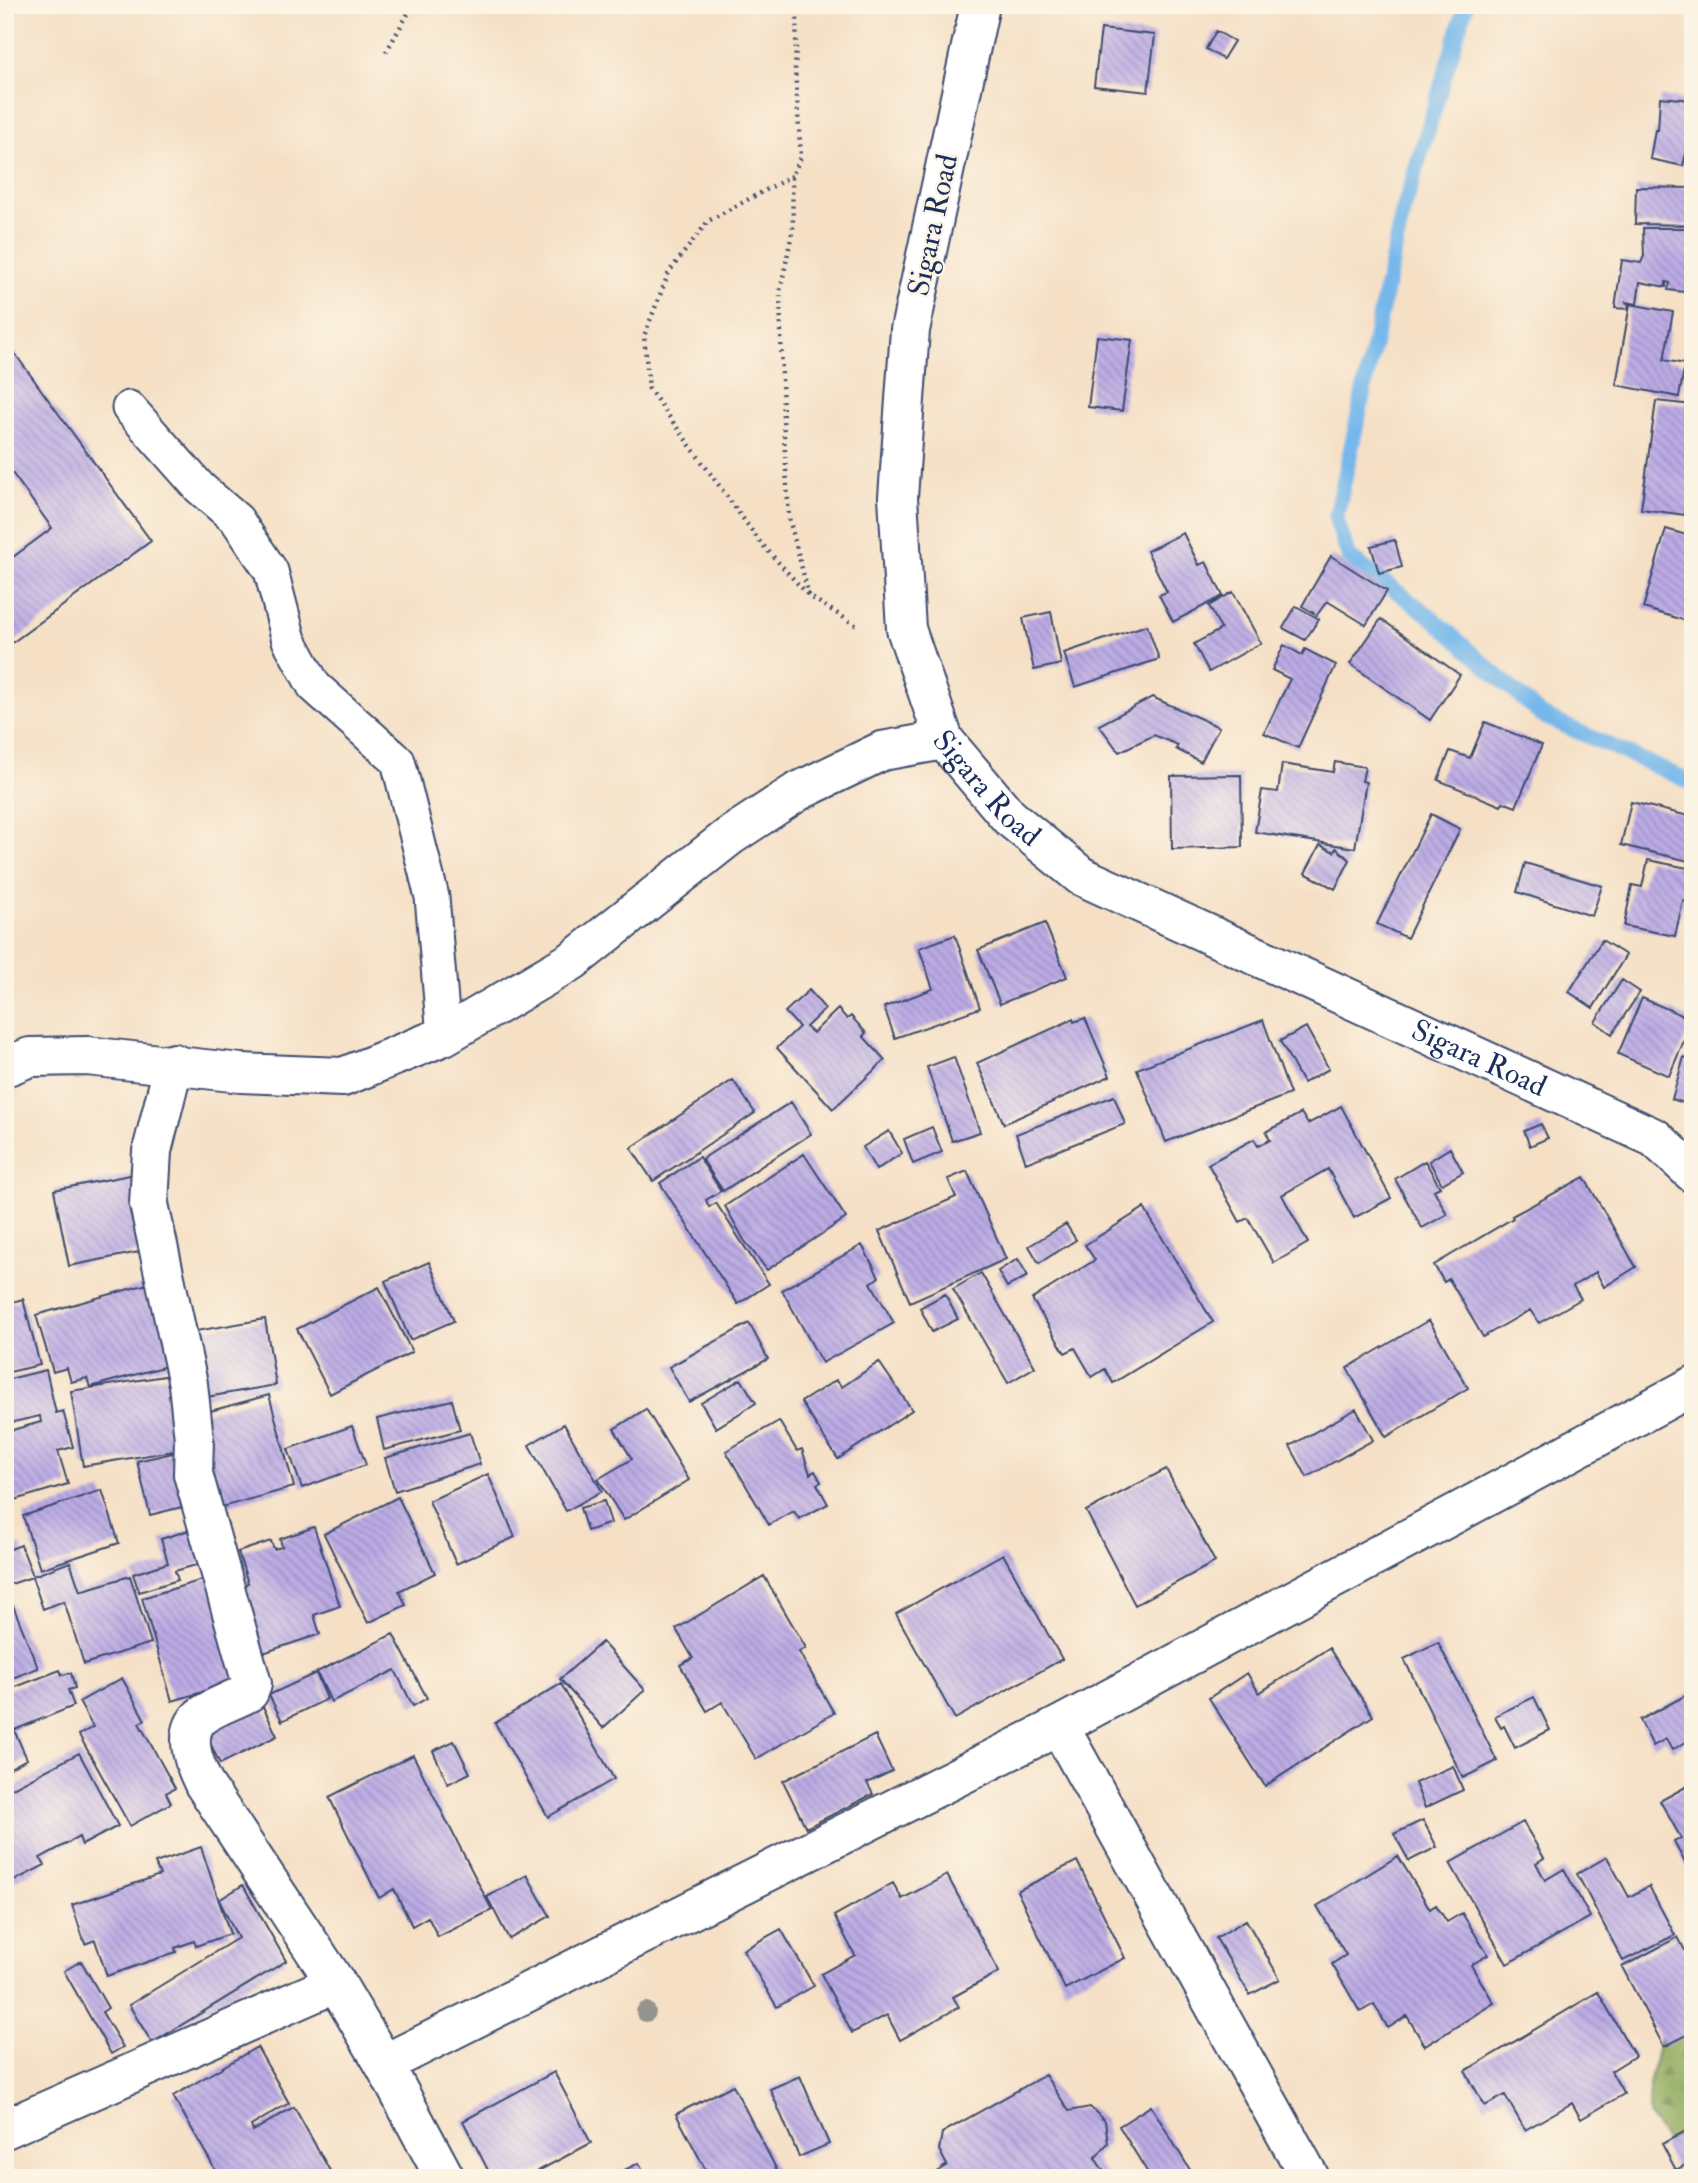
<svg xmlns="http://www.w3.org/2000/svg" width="1698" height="2183" font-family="'IM FELL Double Pica',serif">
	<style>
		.forest { fill: url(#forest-firs); stroke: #566e5e; stroke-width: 2 }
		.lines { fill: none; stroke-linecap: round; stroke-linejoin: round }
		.stream { stroke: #76b8eb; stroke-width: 16 }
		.building { fill: url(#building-back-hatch) }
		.lane-casing { stroke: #3c4a6e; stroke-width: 37 }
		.street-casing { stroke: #3c4a6e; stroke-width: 42 }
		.path { stroke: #3c4a6e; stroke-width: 4.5; stroke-dasharray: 2 5; stroke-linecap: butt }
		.lane { stroke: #fff; stroke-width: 33 }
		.street { stroke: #fff; stroke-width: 38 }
		.tree { fill: #93948e }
		.labels { text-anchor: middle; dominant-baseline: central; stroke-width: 5; stroke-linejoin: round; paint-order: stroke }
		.street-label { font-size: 30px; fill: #1b2f5e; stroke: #fcf5e5 }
	</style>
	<defs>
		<pattern id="forest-firs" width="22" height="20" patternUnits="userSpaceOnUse" patternTransform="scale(1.75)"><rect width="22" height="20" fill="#92ac5e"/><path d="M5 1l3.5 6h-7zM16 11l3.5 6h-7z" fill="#768c51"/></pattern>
		<pattern id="building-back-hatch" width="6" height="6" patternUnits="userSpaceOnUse" patternTransform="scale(1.75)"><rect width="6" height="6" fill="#bcabe5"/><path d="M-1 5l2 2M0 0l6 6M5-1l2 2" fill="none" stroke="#988cbd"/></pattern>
	</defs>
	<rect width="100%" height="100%" fill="#fcf5e5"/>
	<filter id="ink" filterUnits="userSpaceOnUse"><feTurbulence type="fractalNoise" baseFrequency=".0143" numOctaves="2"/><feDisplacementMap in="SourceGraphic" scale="14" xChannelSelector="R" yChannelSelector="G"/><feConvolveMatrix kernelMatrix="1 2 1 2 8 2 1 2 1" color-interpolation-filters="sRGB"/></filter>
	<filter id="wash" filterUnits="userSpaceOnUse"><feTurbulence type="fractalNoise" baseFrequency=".00686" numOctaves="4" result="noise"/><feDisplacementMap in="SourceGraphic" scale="28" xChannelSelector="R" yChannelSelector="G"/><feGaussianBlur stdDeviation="1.57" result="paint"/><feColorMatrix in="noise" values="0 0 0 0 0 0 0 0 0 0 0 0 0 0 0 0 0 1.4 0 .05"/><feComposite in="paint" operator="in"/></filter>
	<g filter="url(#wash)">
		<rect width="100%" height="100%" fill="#f5e0c6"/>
		<path class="forest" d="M1693,2031V2148L1667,2142L1649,2115V2085L1659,2040Z"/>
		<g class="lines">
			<path class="stream" d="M1466,5L1403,211L1336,518L1349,557L1429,615L1541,715L1693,783"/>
		</g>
		<g id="blocks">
			<path class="building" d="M1101,29L1155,35L1148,92L1094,86Z
				M1216,31L1234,41L1223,59L1206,49Z
				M1660,97L1692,100L1688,134H1691L1683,166L1650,159L1655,130H1658Z
				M1636,187L1693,188V225L1635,224Z
				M1643,228H1691L1693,293L1668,290L1670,283L1666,282V287L1640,282L1637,304L1625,302L1629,304L1628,309L1615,308L1622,260L1641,263L1644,256Z
				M1630,304L1673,312L1664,360L1685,364L1679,397L1616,385Z
				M1097,336L1132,340L1122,411L1088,407Z
				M5,340L151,541L5,648V563L52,528L5,463Z
				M1693,354V387L1685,386Z
				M1656,401L1693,405V516L1641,509Z
				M1666,529L1693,537V623L1643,608Z
				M1183,533L1199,565L1206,562L1223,596L1173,622L1159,595L1167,592L1147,551Z
				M1395,540L1402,567L1379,573L1371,546Z
				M1331,556L1387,591L1366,625L1327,601L1317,615L1302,606Z
				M1233,592L1261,643L1209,672L1194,644L1221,629L1209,606Z
				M1296,606L1319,619L1305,640L1283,628Z
				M1051,612L1061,664L1034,670L1023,618Z
				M1381,619L1460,675L1430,720L1350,664Z
				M1147,625L1159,659L1075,687L1064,653Z
				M1284,645L1302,655L1305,649L1336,665L1298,748L1264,733L1290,679L1272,670Z
				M1152,697L1219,727L1201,762L1176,749L1178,745L1154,735L1119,752L1099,725Z
				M1485,722L1542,745L1516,807L1503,802L1501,806L1438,780L1450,751L1470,758Z
				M1335,762L1365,767L1362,781L1366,782L1355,848L1255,832L1262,790L1278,792L1282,764L1333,772Z
				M1241,775L1242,847L1172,849L1171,776Z
				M1631,802L1693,817V862L1621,845Z
				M1431,814L1460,829L1407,938L1377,924Z
				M1320,845L1334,852L1336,848L1350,860L1335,889L1305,873Z
				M1648,860L1693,869V903L1683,901L1675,936L1624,926L1632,885L1642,887Z
				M1525,863L1602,886L1592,916L1517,892Z
				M1045,923L1067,977L1000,1004L978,950Z
				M955,935L980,1008L895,1038L884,1007L933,989L919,948Z
				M1602,940L1626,955L1593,1008L1569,992Z
				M1622,980L1640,992L1612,1034L1595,1022Z
				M809,990L825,1009L806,1027L813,1033L838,1009L847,1019L851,1016L866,1033L863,1036L885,1060L833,1109L777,1048L799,1027L785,1012Z
				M1642,998L1693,1020L1669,1076L1618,1054Z
				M1085,1018L1110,1076L1004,1124L977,1063L1073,1019L1074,1022Z
				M1263,1020L1290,1094L1166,1142L1137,1069Z
				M1306,1027L1329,1069L1303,1083L1280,1041Z
				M954,1057L980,1132L952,1141L927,1067Z
				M1684,1057L1693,1060V1106L1672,1099Z
				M733,1080L755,1113L653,1181L631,1148Z
				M1114,1096L1125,1124L1026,1163L1016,1134Z
				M791,1102L811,1134L723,1191L702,1159Z
				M1341,1106L1391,1198L1354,1218L1328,1169L1282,1195L1308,1243L1274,1263L1248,1218L1240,1222L1208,1164L1254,1139L1258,1146L1270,1140L1266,1132L1301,1113L1308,1124Z
				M1541,1124L1548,1138L1530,1146L1524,1131Z
				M932,1127L942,1152L913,1164L904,1139Z
				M889,1131L902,1153L876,1170L863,1147Z
				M1450,1148L1463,1172L1442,1184L1429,1161Z
				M804,1154L846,1218L767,1270L744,1240L725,1206Z
				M699,1157L721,1191L706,1200L709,1207L716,1203L769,1284L738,1304L660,1183Z
				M1425,1161L1440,1187L1434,1190L1447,1214L1422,1228L1395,1179Z
				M967,1171L1006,1259L910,1302L879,1231L956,1197L948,1179Z
				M135,1174L149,1250L69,1266L54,1190Z
				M1584,1177L1636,1267L1604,1287L1596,1272L1573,1286L1581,1299L1539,1323L1530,1310L1483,1337L1449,1279L1444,1282L1434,1265L1513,1218L1512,1216Z
				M1144,1208L1213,1322L1113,1383L1105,1369L1092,1377L1075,1348L1065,1353L1032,1299L1095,1260L1085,1245Z
				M1066,1224L1076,1240L1039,1263L1029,1246Z
				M862,1245L879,1277L871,1283L894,1323L822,1363L782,1290Z
				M1018,1259L1028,1276L1007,1287L998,1271Z
				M429,1262L454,1321L410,1340L385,1281Z
				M981,1273L1035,1367L1008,1383L953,1289Z
				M151,1283L174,1364L90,1387L87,1378L71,1382L67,1368L53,1372L36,1315Z
				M379,1287L412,1352L330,1394L297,1329Z
				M945,1294L958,1319L932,1332L920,1308Z
				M23,1299L40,1365L5,1373V1304Z
				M265,1319L276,1385L201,1398L190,1332Z
				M1429,1320L1468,1388L1386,1437L1347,1368Z
				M749,1323L768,1359L689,1402L669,1367Z
				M879,1362L912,1410L838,1459L801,1402L836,1380L842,1387Z
				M46,1370L56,1413L63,1411L73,1447L58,1451L68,1484L5,1503V1432L41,1422L40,1416L5,1424V1380Z
				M171,1375L185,1449L83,1466L71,1391Z
				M741,1379L756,1403L716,1428L701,1403Z
				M269,1395L294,1487L207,1511L192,1416Z
				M452,1400L460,1430L384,1450L377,1419Z
				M646,1409L689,1480L624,1520L598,1479L632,1459L614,1429Z
				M1356,1409L1373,1440L1307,1477L1290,1446Z
				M779,1421L797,1451L802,1449L810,1474L815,1471L821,1482L817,1484L828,1504L799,1519L794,1511L769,1525L726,1451Z
				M564,1424L602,1491L566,1511L529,1445Z
				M352,1426L366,1465L302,1488L288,1449Z
				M470,1433L480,1464L395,1491L385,1458Z
				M182,1451L194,1504L150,1515L137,1461Z
				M1166,1469L1215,1562L1135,1605L1086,1511Z
				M488,1474L515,1537L456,1564L429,1501Z
				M102,1490L119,1543L40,1569L23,1516Z
				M398,1497L435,1573L399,1591L406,1605L368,1623L324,1534Z
				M604,1501L611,1523L587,1531L580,1508Z
				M199,1527L210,1561L175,1571L178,1580L139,1592L133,1574L168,1563L161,1539Z
				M314,1527L340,1606L314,1615L320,1634L263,1653L241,1586L248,1583L238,1552L271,1541L274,1549L282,1547L280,1539Z
				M21,1545L33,1576L70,1562L80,1591L130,1576L151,1643L84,1664L64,1601L43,1609L32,1577L5,1586V1551Z
				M1003,1554L1062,1659L955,1719L896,1614Z
				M764,1576L806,1648L799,1652L834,1713L756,1759L722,1702L707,1711L680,1665L693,1658L676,1629Z
				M209,1578L240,1681L172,1701L142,1598Z
				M12,1603L38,1668L5,1681V1606Z
				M393,1634L427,1698L413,1706L395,1670L331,1702L317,1672Z
				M602,1642L645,1690L603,1728L560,1679Z
				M1438,1642L1497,1761L1463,1778L1404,1659Z
				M1329,1648L1373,1716L1265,1786L1209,1698L1247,1673L1259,1693Z
				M60,1670L62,1675L71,1673L75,1688L68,1690L74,1706L14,1730L27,1759L5,1771V1691Z
				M316,1673L327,1699L282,1721L269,1695Z
				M122,1678L145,1720L139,1723L175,1788L166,1793L171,1803L130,1826L79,1735L93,1727L79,1702Z
				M561,1684L614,1779L548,1817L495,1723Z
				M1692,1692L1693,1738L1672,1750L1666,1739L1653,1746L1640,1720Z
				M1534,1697L1550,1730L1515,1748L1504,1726L1501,1728L1495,1716Z
				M259,1698L277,1736L220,1764L202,1726Z
				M875,1735L892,1771L867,1783L873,1794L806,1828L783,1781Z
				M454,1741L470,1773L448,1784L433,1751Z
				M79,1753L118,1826L82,1845L79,1837L40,1858L45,1865L10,1883L5,1875V1792Z
				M413,1755L492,1910L438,1937L428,1917L412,1926L394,1889L379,1898L329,1797Z
				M1453,1766L1463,1790L1425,1808L1415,1783Z
				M1693,1783V1878L1674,1842L1681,1838L1660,1801Z
				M1423,1820L1437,1847L1409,1861L1394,1834Z
				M1523,1822L1544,1858L1536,1863L1545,1880L1564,1869L1590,1917L1507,1964L1450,1863Z
				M201,1847L230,1934L196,1946L194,1941L175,1948L176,1952L107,1976L95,1940L85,1944L72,1905L160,1875L155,1863Z
				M1398,1856L1430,1909L1436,1905L1447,1922L1462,1913L1488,1955L1471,1965L1494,2003L1425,2046L1407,2016L1388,2028L1374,2004L1360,2012L1332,1964L1346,1955L1317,1906Z
				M1607,1857L1629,1897L1649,1886L1675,1935L1623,1961L1577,1874Z
				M1077,1861L1125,1958L1065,1989L1017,1891Z
				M527,1875L550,1916L509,1939L487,1897Z
				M947,1875L999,1972L953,1997L959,2007L900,2040L887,2015L852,2033L821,1974L855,1955L834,1916L893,1883L902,1899Z
				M243,1885L286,1961L152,2043L129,2005L238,1938L219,1900Z
				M1246,1920L1280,1979L1250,1995L1216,1938Z
				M781,1929L814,1986L777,2007L743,1950Z
				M1678,1937L1693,1966V2032L1664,2047L1622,1967Z
				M81,1961L108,2008L102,2012L123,2047L111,2054L64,1971Z
				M1598,1992L1635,2056L1611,2071L1624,2094L1581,2119L1572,2103L1525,2130L1505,2095L1485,2106L1465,2071Z
				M257,2047L289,2103L251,2126L253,2131L294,2107L334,2178H220L173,2096Z
				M554,2072L591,2143L525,2178H492L463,2121Z
				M1045,2075L1069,2111L1090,2107L1105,2121L1108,2143L1095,2158L1108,2178H934L932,2175L947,2165L939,2150L942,2133Z
				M800,2076L829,2144L799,2157L770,2089Z
				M733,2085L781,2178H710L676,2114Z
				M1151,2106L1195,2178H1151L1119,2126Z
				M1693,2127V2161L1676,2170L1662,2144Z
				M639,2163L646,2178H618L616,2174Z"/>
		</g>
	</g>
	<g filter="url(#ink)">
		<use href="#blocks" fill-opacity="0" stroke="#3c4a6e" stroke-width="2"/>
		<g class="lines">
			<g class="lane-casing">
				<path id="lane" d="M129,408L200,488L237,520L271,571L289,640L314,686L398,761L432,897L444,1036"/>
			</g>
			<g class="street-casing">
				<g id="street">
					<path id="s1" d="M980,5L910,330L898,497L906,629L944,740L1009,817L1081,876L1655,1138L1693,1173"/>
					<path d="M174,1063L152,1151L149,1204L188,1384L194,1439L193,1474L252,1684L249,1692C235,1700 212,1707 200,1717C182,1735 195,1766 204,1784L336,1983L384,2064L445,2178"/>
					<path d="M5,1067L30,1057L87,1056L241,1073L343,1077L444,1036L572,961L730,836L797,792L882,751L944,740"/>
					<path d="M1059,1726L1310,2178"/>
					<path d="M384,2064L1059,1726L1693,1386"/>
					<path d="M5,2129L336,1983"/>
				</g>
			</g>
			<path class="path" d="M794,5L797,20L795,70L801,157L792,176L793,228L780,292L783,420L789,518L809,596L857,626
				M386,52L413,5
				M792,176L708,221L669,272L644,336L649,389L760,542L808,595"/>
			<use href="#lane" class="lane"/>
			<use href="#street" class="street"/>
		</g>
		<circle class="tree" cx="646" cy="2012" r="10"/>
	</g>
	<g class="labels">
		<g class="street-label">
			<text transform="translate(933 225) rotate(-78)">Sigara Road</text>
			<text stroke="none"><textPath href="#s1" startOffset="814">Sigara Road</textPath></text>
			<text stroke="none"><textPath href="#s1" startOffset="1381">Sigara Road</textPath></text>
		</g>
	</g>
	<rect width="1698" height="2183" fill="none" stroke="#fcf5e5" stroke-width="28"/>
</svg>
